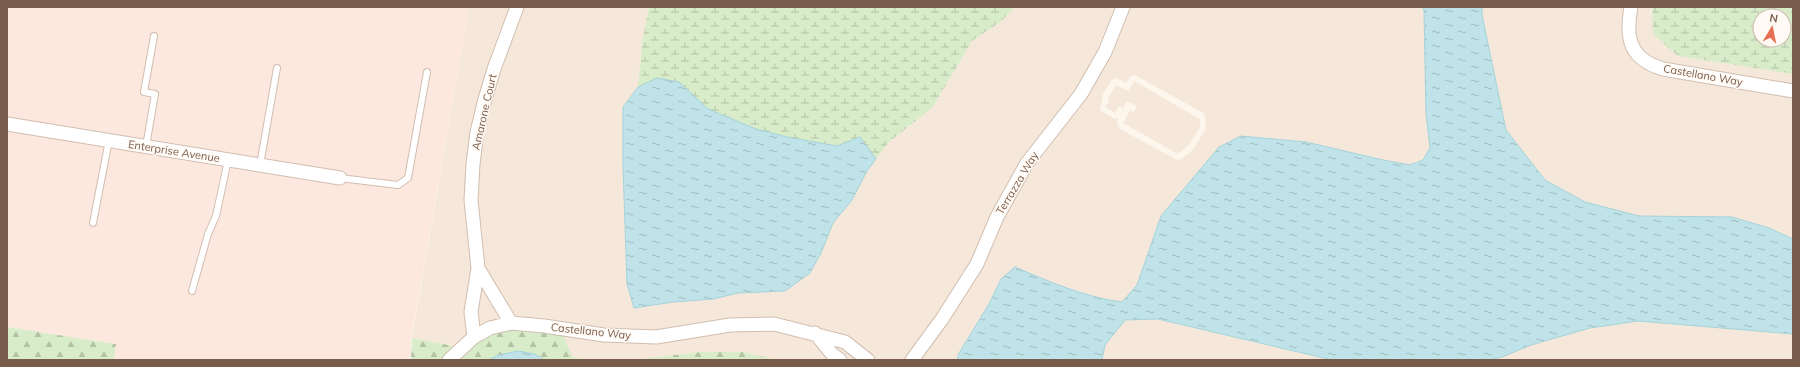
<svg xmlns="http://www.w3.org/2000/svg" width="1800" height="367" font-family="Mulish,sans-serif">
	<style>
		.residential { fill: #f5e8da; fill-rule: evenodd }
		.commercial { fill: #fde8e0 }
		.forest { fill: url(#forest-firs) }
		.wetland { fill: url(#wetland-marsh); fill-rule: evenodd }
		.water { fill: url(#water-ripples); stroke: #a5d3da }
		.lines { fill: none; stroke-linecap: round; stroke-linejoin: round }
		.service-casing { stroke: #d1beb0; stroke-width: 8 }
		.minor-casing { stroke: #d1beb0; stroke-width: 15 }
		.service { stroke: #fff; stroke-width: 6 }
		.minor { stroke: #fff; stroke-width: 13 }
		.labels { text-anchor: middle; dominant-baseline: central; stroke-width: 3; stroke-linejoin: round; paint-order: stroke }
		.street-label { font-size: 11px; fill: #7a5c4d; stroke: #fffaf3 }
	</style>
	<defs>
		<pattern id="forest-firs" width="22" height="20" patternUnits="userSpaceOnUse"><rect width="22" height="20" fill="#d8ecc9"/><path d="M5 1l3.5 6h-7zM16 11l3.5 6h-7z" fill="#b4c2a5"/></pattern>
		<pattern id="wetland-marsh" width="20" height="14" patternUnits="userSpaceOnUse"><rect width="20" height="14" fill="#d8ecc9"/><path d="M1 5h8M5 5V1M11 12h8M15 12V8" fill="none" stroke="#b4c2a5"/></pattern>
		<pattern id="water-ripples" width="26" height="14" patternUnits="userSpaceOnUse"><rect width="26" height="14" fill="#bfe3e8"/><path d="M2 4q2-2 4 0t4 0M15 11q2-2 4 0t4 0" fill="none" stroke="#a0bbbe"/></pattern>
	</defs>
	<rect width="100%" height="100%" fill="#fdf6ec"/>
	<path class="residential" d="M469,7H649L642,43L638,87L623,107V166L627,284L635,308L673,302L713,299L738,293L758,292L821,253L833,223L852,200L867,171L889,142L932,108L972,41L1000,22L1012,11L1013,7H1422L1424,10L1426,114L1430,148L1423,160L1410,165L1383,160L1161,216L1137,285L1122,302L1093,297L1063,287L1000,279L989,304L959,353L957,360H778L743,352H700L632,360H591L481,340L464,348L412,338ZM1135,75L1203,113L1205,116L1206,128L1193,150L1181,159L1177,160L1120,129L1117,124L1118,118L1114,119L1100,110L1103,94L1112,80L1117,78L1126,83L1130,77Z
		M1482,7H1652L1651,12L1678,56L1793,74V239L1769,228L1732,217L1639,216L1585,202L1544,180L1506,130L1482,15Z
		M1134,81L1200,119V127L1188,146L1178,154L1123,123L1130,110L1134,112L1137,106L1127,101L1123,108L1119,106L1115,113L1105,107L1109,101L1108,98L1116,85L1128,91Z
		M1158,319L1312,356L1332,360H1102L1105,345L1125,320Z
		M1638,321L1793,334V360H1489L1502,357L1531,345L1590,328Z"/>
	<path class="commercial" d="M7,7H469L411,340V360H114L116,344L7,327Z"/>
	<path class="forest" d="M510,326L559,327L573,357L591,360H411L412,338L464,348Z
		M7,327L116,344L114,360H7Z
		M700,352H743L778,360H632Z"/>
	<path class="wetland" d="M649,7H1013L1012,11L1000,22L972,41L932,108L889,142L876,159L860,137L837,146L787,137L756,129L708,109L679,82L657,78L638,87L642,43Z
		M1652,7H1793V74L1678,56L1653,34ZM1760,16H1784V40H1760Z"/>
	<path class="water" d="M1422,7H1482V15L1506,130L1545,180L1585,202L1639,216L1732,217L1769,228L1793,239V334L1638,321L1590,328L1531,345L1502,357L1489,360H1332L1158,319L1125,320L1105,345L1102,360H957L959,353L989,304L1001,279L1015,267C1050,282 1084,297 1122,302L1137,285L1161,216L1219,147L1241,136L1306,142L1383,160L1410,165L1423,160L1430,148L1426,114L1424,10Z
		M657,78L679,82L708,109L756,129L787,137L837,146L860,137L876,159L867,171L852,200L833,223L821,253L810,273L785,291L738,293L713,299L673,302L634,308L627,284L623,166V107L638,87Z
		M518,351L535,354L544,360H488L499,355Z"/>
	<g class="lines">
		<g class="service-casing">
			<path id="service" d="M146,146L155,94L144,92L154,36
				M260,165L277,68
				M340,178L398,185L408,178L427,72
				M93,223L109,140
				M192,291L208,234L216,216L228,160"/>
		</g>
		<g class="minor-casing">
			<path id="minor" d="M1631,7C1625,39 1630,59 1663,69L1793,91
				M7,124L340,178
				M478,268L511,323
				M815,333L832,354L840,360
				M474,337L471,312L478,268L471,200L473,164L477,132L485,99L494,69L517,7
				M449,360L474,337L490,328L511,323L544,326L604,335L656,337L730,325L774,324L845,342L868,360
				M912,360L942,319L977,264L997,217L1027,163L1081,94L1105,52L1123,7"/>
		</g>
		<use href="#service" class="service"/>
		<use href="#minor" class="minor"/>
	</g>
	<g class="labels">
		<g class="street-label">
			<text transform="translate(1703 75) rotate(10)">Castellano Way</text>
			<text transform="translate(484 112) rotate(-77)">Amarone Court</text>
			<text transform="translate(174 151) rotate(9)">Enterprise Avenue</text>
			<text transform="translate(1017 183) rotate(-59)">Terrazza Way</text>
			<text transform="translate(591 331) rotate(6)">Castellano Way</text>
		</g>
	</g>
	<rect width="1800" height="367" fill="none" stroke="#7a5c4d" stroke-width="16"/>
	<g transform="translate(1772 28) rotate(10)"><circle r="19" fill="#fffaf3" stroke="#cabbb1"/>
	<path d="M0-3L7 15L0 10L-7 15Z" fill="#e76f51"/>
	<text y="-6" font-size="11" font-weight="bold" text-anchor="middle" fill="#7a5c4d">N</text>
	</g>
</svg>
